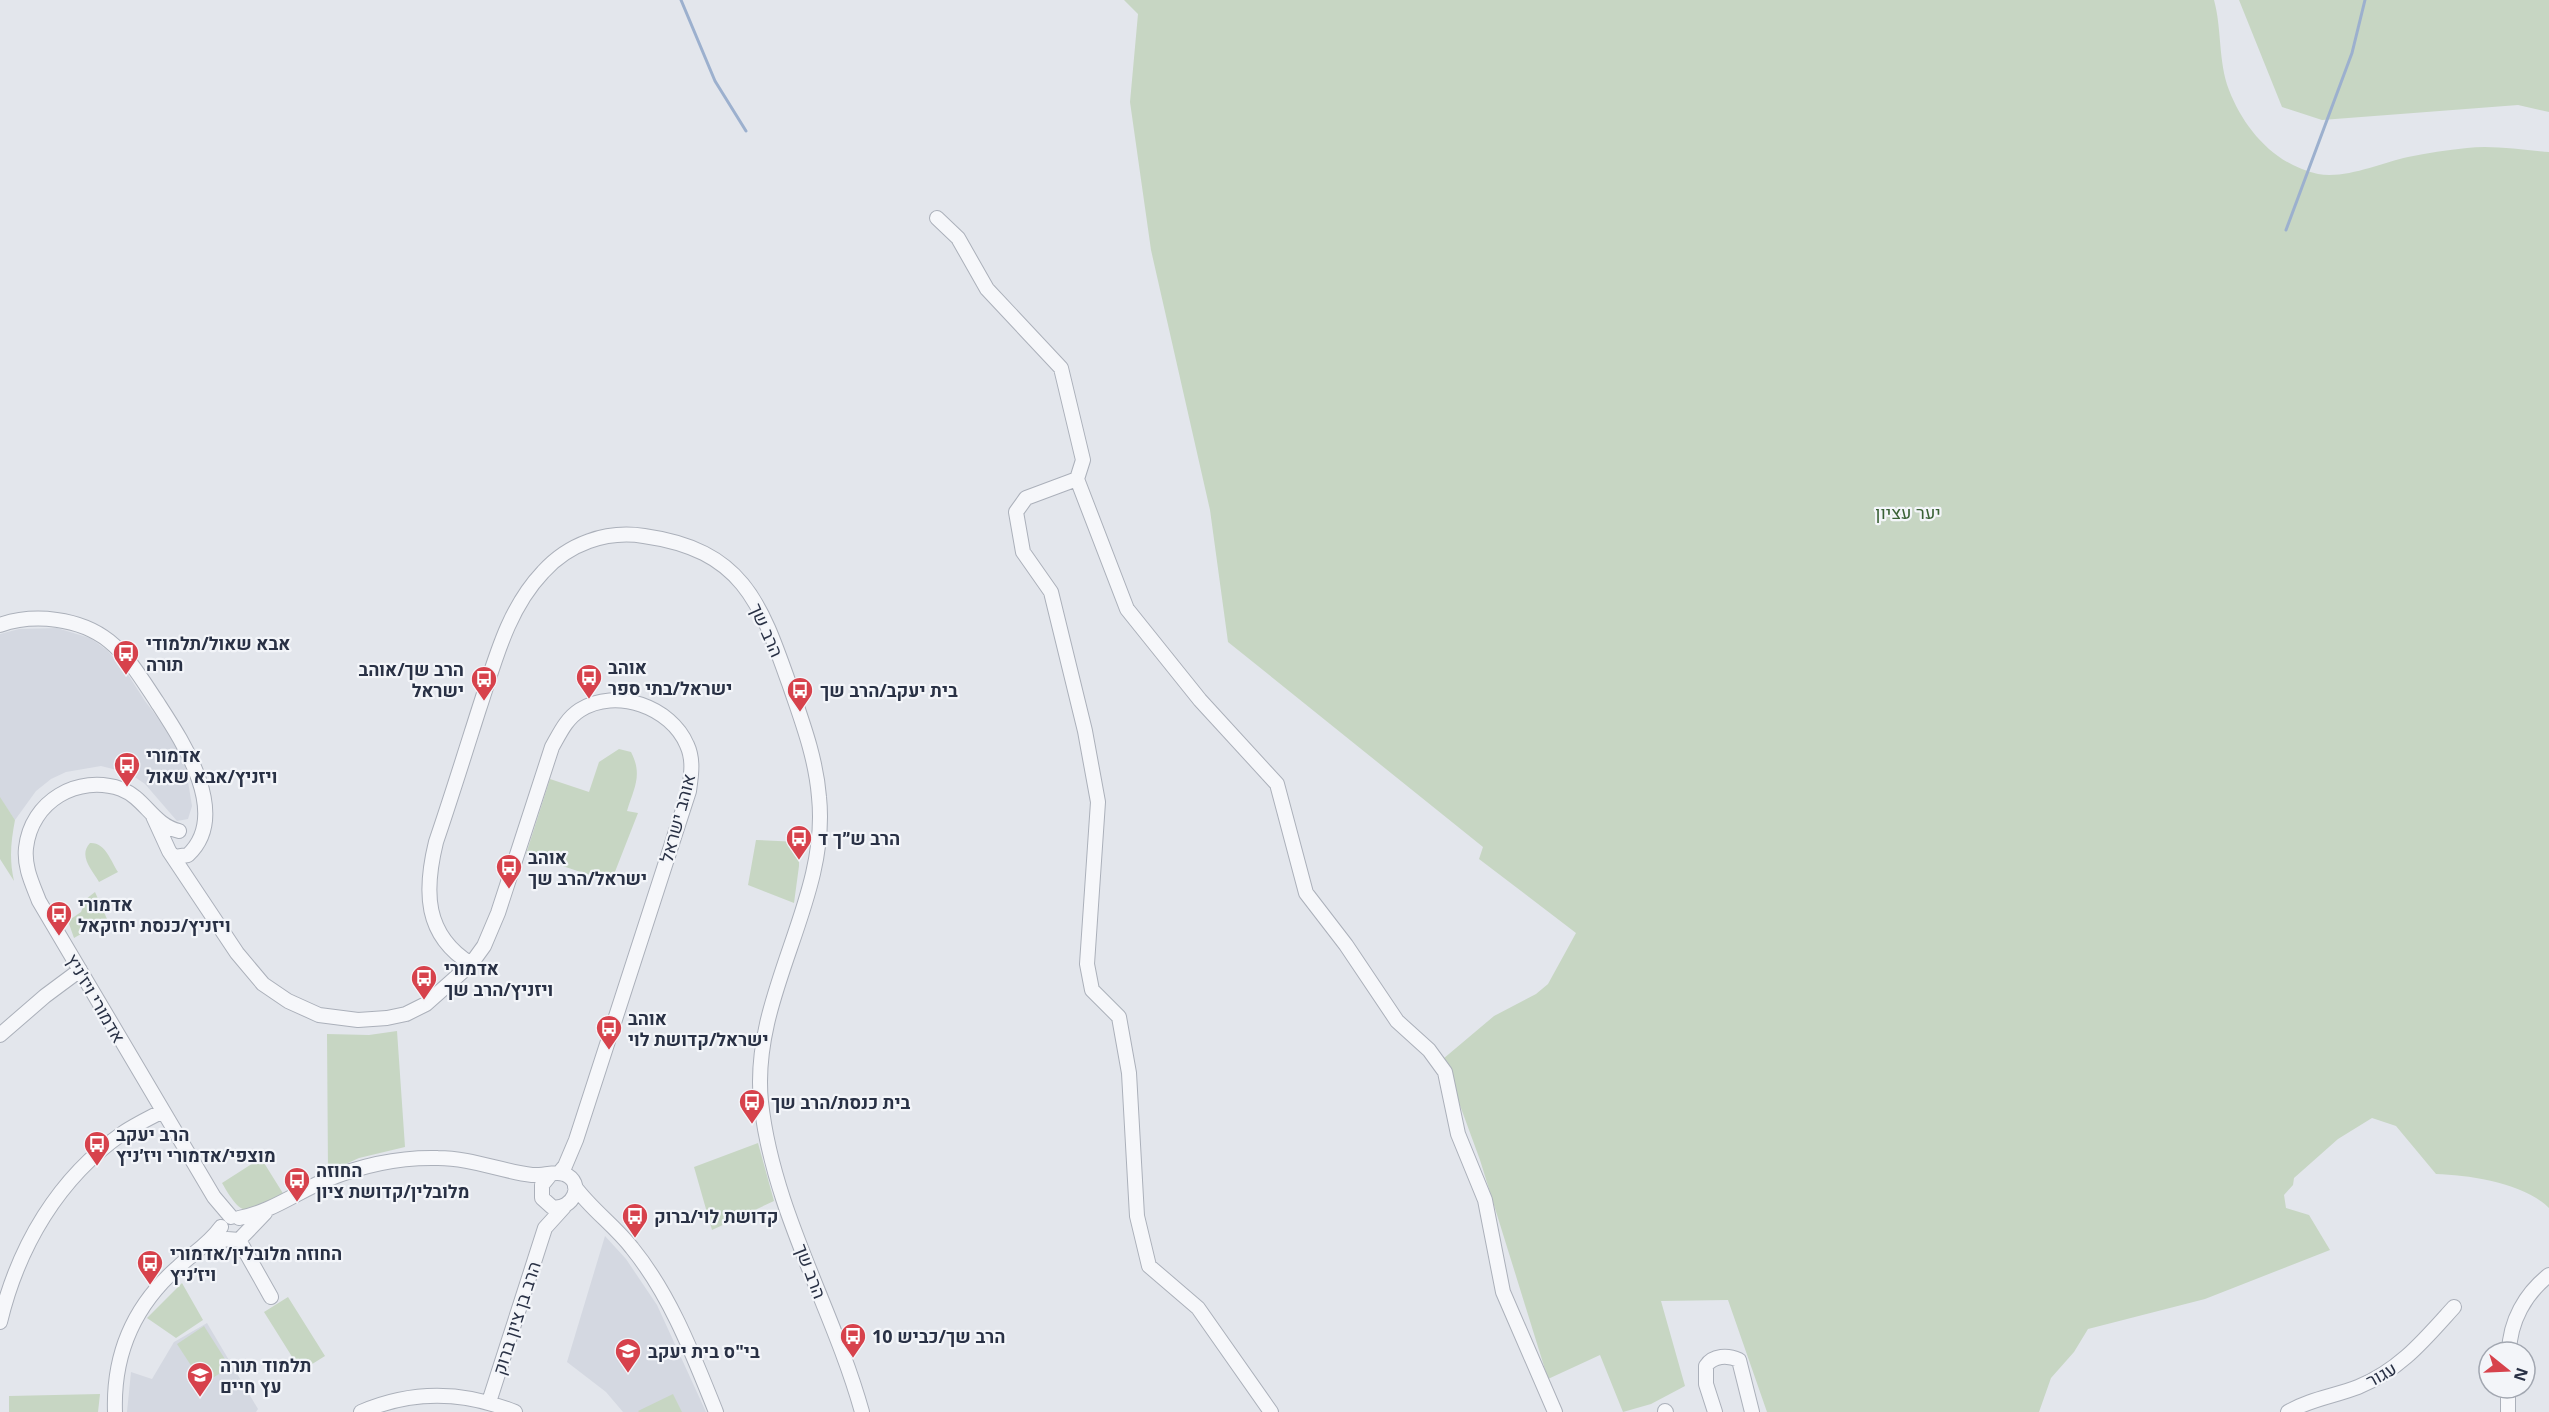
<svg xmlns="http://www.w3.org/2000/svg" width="2549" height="1412" font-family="'Noto Sans',Heebo,sans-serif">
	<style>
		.built { fill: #d4d8e1 }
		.green { fill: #c7d6c3 }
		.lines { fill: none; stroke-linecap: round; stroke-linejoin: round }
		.stream { stroke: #9cb0ce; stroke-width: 3 }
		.minor-casing { stroke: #abb0ba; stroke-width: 16 }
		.minor { stroke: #f6f7fa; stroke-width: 14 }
		.labels { text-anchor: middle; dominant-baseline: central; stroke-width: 4.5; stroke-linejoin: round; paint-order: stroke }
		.park-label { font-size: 18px; fill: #3a6236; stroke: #f3f5f9 }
		.street-label { font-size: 18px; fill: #293145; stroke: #f3f5f9 }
		.poi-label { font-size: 18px; font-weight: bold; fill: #293145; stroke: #f3f5f9; text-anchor: start }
	</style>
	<rect width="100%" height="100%" fill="#e3e6ec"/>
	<path class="built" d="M57,628L90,638L107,650L127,673L145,701L183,751L192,806L188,819L177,821L145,784L129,773L101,766L66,772L51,779L36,791L15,820L0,798V634L19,629Z
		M605,1236L626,1259L657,1305L706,1412H623L606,1392L567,1362Z
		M207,1323L258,1409L256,1412H127L131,1372L152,1379L174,1342Z"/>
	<path class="green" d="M1124,0H2214C2222,29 2218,61 2229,90C2244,129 2275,165 2318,174C2346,179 2381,163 2408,157C2427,153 2447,150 2467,148C2493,145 2522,150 2549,152V1208C2524,1183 2470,1175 2436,1174L2396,1126L2372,1118L2338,1139L2294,1178L2293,1185L2284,1195L2286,1208L2309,1215L2330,1250L2205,1299L2088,1329L2074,1352L2051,1378L2039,1412H1767L1728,1300L1661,1301L1685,1386L1651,1404L1623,1412L1600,1355L1548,1379L1480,1160L1443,1059L1494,1016L1536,994L1548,984L1576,933L1479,859L1483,847L1228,642L1210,510L1151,250L1130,102L1138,14Z
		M2239,0H2549V112L2518,105L2322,120L2282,107Z
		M619,749L631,752C643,775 634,788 627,811L638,813L611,882L526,854L550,779L589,792L599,762Z
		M0,797L15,820C11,841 9,859 14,881L0,859Z
		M756,840L799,842V866L794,903L748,885Z
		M90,843C105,842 111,861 118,872L99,882C92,870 78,856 90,843Z
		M95,892L107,919L74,938L68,921L81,912L86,899Z
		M397,1031L405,1147L359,1158L328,1172L327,1034L369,1035Z
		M758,1143L774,1201L712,1230L694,1167Z
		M261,1158L284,1195C247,1211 245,1223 222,1183Z
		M182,1283L203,1320L176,1338L147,1318Z
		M288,1297L325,1356L301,1371L264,1312Z
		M204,1326L230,1367L203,1384L177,1344Z
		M100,1394L98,1412H9V1396Z
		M673,1394L682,1412H639L638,1411Z"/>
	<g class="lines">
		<path class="stream" d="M681,0L715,81L746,131
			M2286,230L2352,53L2365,0"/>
		<g class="minor-casing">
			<path id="minor" d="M937,218L958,238L987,289L1061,368L1083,460L1077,479L1127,609L1200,700L1277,784L1306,893L1346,945L1397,1021L1429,1050L1445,1072L1458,1134L1485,1200L1503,1292L1555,1412
				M1077,479L1026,498L1016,512L1023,552L1051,592L1085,731L1098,802L1087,964L1092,990L1119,1017L1129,1073L1137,1216L1149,1266L1198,1308L1271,1412
				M0,625C34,613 80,618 109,641C129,657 143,681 157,702C181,739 232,814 188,855L175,857
				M153,816L169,851L237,953L263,984L288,1001L319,1015L358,1020L387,1018L406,1014L426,1004L471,964L484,946L498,913L552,747C560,733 566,719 580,710C616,687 671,707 687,745C694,760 691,776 689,791L576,1140L565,1166L559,1173
				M179,831C153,825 145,798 121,789C78,774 31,801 26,848C24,867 32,883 39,901L214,1197L231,1217
				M471,964C424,935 424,891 436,842C451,798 465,753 479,709C495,661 507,610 543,572C568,544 606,530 644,536C744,550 761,604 791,689C803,724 816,759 819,797C830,901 750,995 761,1102C773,1211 833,1308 862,1412
				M0,1035L45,996L80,970
				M575,1187C592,1210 615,1226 632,1248C671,1296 693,1355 716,1412
				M239,1218C271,1212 297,1192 326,1180C362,1165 400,1157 438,1158C471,1158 500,1171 532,1175C542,1176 555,1171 564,1174C586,1182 573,1211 552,1207L542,1198V1185L551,1174
				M239,1240L271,1297
				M207,1246L227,1239L239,1240L265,1213
				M0,1322C18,1247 58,1178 123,1133C135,1125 149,1118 163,1111
				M2509,1352C2510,1321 2525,1294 2549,1275
				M489,1402L545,1228L564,1207
				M1665,1411L1666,1412
				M115,1412C113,1355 134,1306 177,1268C192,1254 209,1244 221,1227
				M361,1412C412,1390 464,1391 515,1412
				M1715,1412L1706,1384V1366C1713,1355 1728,1355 1739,1360L1752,1412
				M2288,1412C2310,1399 2335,1396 2358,1387C2400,1370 2425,1339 2454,1307
				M2508,1412V1388"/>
		</g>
		<use href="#minor" class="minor"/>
	</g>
	<defs>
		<g id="bus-pin" transform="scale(1.35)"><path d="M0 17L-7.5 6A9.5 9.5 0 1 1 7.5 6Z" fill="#d7424c" stroke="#f3f5f9"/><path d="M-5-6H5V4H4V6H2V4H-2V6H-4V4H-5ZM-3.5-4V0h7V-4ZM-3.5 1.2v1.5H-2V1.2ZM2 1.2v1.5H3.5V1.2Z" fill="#fff"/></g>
		<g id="school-pin" transform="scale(1.35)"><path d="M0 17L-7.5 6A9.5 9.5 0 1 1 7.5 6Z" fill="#d7424c" stroke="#f3f5f9"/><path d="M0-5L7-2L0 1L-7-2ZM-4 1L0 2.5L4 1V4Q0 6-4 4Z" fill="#fff"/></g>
	</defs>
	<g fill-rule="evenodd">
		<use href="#bus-pin" x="126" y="653"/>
		<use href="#bus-pin" x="589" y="677"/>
		<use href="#bus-pin" x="484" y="679"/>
		<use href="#bus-pin" x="800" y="690"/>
		<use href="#bus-pin" x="127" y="765"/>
		<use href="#bus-pin" x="799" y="838"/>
		<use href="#bus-pin" x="509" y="867"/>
		<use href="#bus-pin" x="59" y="914"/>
		<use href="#bus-pin" x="424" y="978"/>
		<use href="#bus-pin" x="609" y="1028"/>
		<use href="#bus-pin" x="752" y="1102"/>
		<use href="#bus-pin" x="97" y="1144"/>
		<use href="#bus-pin" x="297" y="1180"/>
		<use href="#bus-pin" x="635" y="1216"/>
		<use href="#bus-pin" x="150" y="1263"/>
		<use href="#bus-pin" x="853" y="1336"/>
		<use href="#school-pin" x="628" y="1351"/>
		<use href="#school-pin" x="200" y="1375"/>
	</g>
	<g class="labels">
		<g class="park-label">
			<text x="1908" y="512">יער עציון</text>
		</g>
		<g class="street-label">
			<text transform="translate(767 630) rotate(66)">הרב שך</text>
			<text transform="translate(677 818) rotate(-75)">אוהב ישראל</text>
			<text transform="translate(96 998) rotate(60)">אדמורי ויז'ניץ</text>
			<text transform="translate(811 1271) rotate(69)">הרב שך</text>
			<text transform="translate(516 1318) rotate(-72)">הרב בן ציון ברוק</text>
			<text transform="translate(2381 1374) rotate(-29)">עגור</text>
		</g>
		<g class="poi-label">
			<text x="146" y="643">אבא שאול/תלמודי<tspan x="146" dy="21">תורה</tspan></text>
			<text x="608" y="667">אוהב<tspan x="608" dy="21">ישראל/בתי ספר</tspan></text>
			<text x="464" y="669" text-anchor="end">הרב שך/אוהב<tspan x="464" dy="21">ישראל</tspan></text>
			<text x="820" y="690">בית יעקב/הרב שך</text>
			<text x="146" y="755">אדמורי<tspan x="146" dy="21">ויזניץ/אבא שאול</tspan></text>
			<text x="818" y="838">הרב ש״ך ד</text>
			<text x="528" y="857">אוהב<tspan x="528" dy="21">ישראל/הרב שך</tspan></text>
			<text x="78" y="904">אדמורי<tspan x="78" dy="21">ויזניץ/כנסת יחזקאל</tspan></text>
			<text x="444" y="968">אדמורי<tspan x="444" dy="21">ויזניץ/הרב שך</tspan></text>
			<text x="628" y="1018">אוהב<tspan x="628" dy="21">ישראל/קדושת לוי</tspan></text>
			<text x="771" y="1102">בית כנסת/הרב שך</text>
			<text x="116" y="1134">הרב יעקב<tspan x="116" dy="21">מוצפי/אדמורי ויז׳ניץ</tspan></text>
			<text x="316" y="1170">החוזה<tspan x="316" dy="21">מלובלין/קדושת ציון</tspan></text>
			<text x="654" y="1216">קדושת לוי/ברוק</text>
			<text x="170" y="1253">החוזה מלובלין/אדמורי<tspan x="170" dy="21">ויז׳ניץ</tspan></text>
			<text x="872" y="1336">הרב שך/כביש 10</text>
			<text x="648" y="1351">בי"ס בית יעקב</text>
			<text x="220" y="1365">תלמוד תורה<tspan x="220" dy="21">עץ חיים</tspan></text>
		</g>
	</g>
	<g transform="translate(2507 1370) rotate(108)"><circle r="28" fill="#f3f5f9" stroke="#a2a7b1" stroke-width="1.5"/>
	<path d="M0-4.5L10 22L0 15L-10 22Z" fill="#d7424c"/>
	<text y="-9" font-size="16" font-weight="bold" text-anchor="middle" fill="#293145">N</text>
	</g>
</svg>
